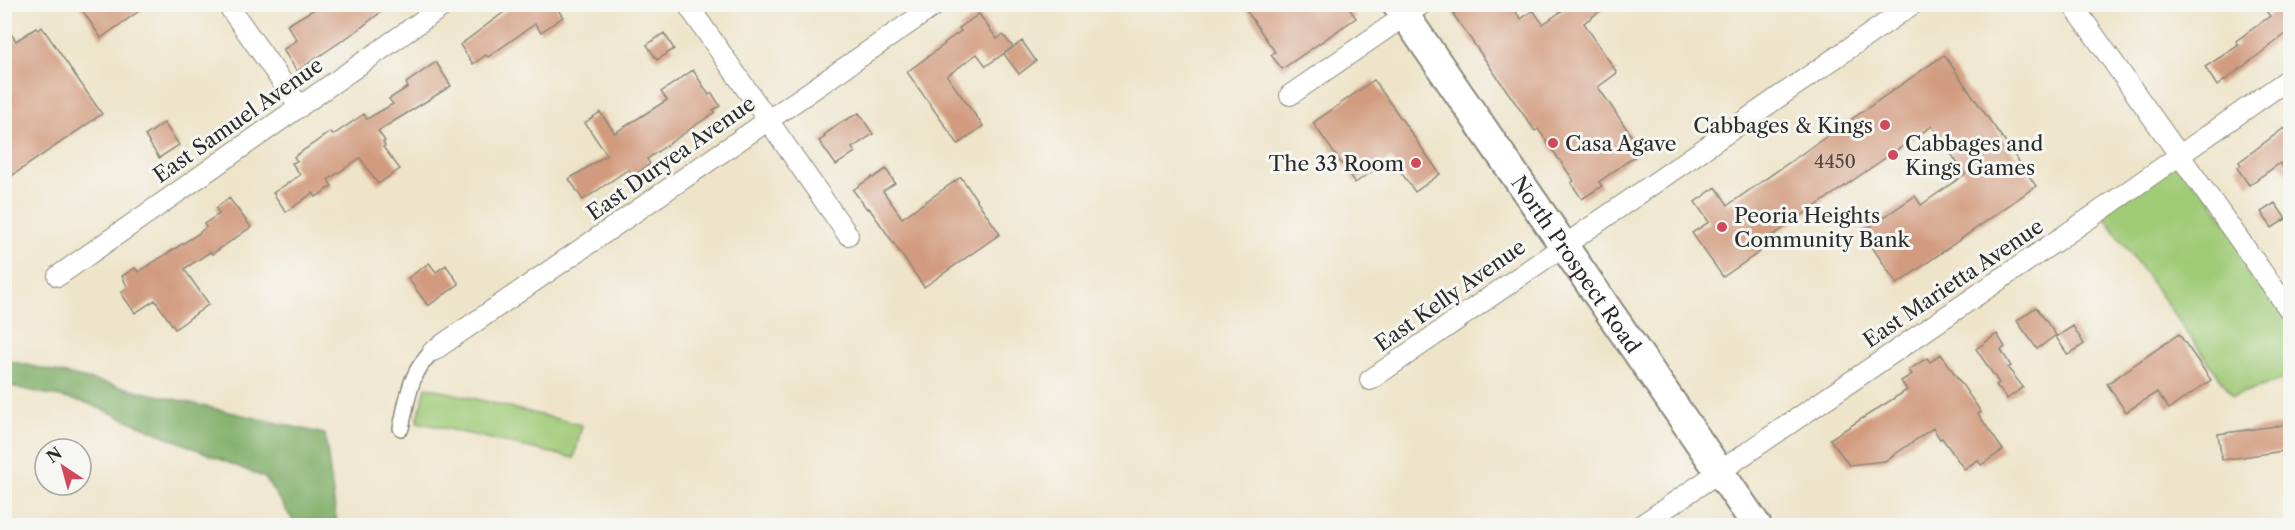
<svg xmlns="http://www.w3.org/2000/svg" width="2295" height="530" font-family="'Libre Caslon Text',serif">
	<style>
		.green { fill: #9fca76; stroke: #657a50; stroke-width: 1.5 }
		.forest { fill: #7fae67; stroke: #556c49; stroke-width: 1.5 }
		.building { fill: #d29b7f }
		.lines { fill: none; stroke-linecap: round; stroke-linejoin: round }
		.pedestrian-casing { stroke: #8c887a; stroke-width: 18 }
		.minor-casing { stroke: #8c887a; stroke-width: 22 }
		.secondary-casing { stroke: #8c887a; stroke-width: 32 }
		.pedestrian { stroke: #fff; stroke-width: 15 }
		.minor { stroke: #fff; stroke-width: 20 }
		.secondary { stroke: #fff; stroke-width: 28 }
		.poi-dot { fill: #d1495b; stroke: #f6f6f2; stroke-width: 2 }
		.labels { text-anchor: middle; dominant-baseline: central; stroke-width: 6; stroke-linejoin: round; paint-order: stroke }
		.number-label { font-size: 18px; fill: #554740 }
		.street-label { font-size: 21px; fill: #2b2b2b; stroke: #f6f6f2 }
		.poi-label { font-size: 21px; fill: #2b2b2b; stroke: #f6f6f2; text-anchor: start }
	</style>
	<rect width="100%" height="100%" fill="#f6f6f2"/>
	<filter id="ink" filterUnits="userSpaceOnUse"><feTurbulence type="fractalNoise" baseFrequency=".0167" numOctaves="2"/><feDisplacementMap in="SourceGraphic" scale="12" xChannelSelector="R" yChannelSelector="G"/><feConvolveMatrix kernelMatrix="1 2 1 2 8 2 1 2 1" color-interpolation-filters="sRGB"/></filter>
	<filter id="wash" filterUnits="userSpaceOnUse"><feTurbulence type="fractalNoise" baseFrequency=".008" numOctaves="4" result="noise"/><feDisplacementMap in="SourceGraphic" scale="24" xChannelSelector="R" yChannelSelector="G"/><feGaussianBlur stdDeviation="1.35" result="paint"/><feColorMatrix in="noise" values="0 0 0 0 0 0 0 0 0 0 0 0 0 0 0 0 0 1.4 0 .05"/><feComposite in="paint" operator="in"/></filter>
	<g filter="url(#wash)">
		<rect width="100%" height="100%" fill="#eee4c9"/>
		<path class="green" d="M2179,155L2290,311V377L2233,396L2100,211Z
			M426,387L582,425L574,458L417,422Z"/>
		<path class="forest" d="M5,360L325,434L337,525H296L265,478L87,403L5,385Z"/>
		<g id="blocks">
			<path class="building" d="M78,4H149L101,38Z
				M323,4H391L358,30L297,71L283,50L297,40L287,25Z
				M515,4H554L563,17L541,32L535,24L488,57L486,55L473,64L460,45Z
				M1242,4H1346L1356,18L1282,69L1271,55L1275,52Z
				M1466,4H1510L1521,19L1533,10L1543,24L1572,4H1610L1584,23L1617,73L1598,87L1642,151L1599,182L1602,186L1582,199L1571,183L1574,181L1538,129L1535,131L1453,14Z
				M2276,4H2287L2290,10V31L2217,86L2205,67L2239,45L2236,41L2270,16L2266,11Z
				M979,14L997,39L1003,35L1013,47L986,66L977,54L947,76L983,126L958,144L907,72L945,44L944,43L961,31L959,28Z
				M4,24L16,41L36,28L38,30L42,27L102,114L4,181Z
				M664,33L674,49L657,60L647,45Z
				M1022,41L1036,61L1019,74L1004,54Z
				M1944,55L2036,186L1897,284L1862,232L1915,196L1921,205L1965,174L1932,126L1772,236L1758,247L1761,251L1723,277L1692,233L1709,222L1695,202L1716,187L1728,205Z
				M436,62L451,86L378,131L385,141L383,142L385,146L383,147L400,169L378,184L360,158L328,180L332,186L316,197L313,193L286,212L273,193L300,175L292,163L297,161L294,157L330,132L333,135L364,114L367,119L393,104L389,99L408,87L406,83Z
				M693,70L709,95L712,93L720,106L713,110L715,112L647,159L650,164L633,176L629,169L583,200L569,179L607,155L585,123L600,112L615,133L667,100L661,92Z
				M1374,80L1440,174L1415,192L1391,158L1355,183L1313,123Z
				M859,113L873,134L852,148L855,152L836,165L819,141L825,137L824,135L842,122Z
				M164,123L179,145L159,158L145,136Z
				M2284,128L2290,137V178L2280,163L2249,185L2237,168L2241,165L2239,162Z
				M886,169L895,183L883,191L902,218L961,177L1000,234L924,287L869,208L867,209L853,190L872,177L873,178Z
				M229,198L251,227L212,254L210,252L184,269L209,304L175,329L155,300L135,313L121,293L128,288L122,276L135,268L138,272L198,234L206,227L204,224L219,214L216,208Z
				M2275,203L2286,219L2272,228L2261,212Z
				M429,263L436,272L446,265L459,284L428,306L408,278Z
				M2036,307L2056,335L2037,349L2017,321Z
				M2073,326L2084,344L2068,355L2056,337Z
				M1997,334L2005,347L2001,350L2011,366L2008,368L2023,387L2007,399L1996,385L1999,383L1976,349Z
				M2179,334L2211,380L2169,409L2157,392L2126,412L2107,384Z
				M1941,354L1981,412L1978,414L2003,450L1981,465L1978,460L1964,469L1942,438L1940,439L1933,428L1885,461L1849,465L1830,439L1907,390L1901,381L1912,374L1909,370L1927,358L1930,362Z
				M2290,424V450L2222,460L2218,434Z"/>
		</g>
	</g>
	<g filter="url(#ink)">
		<use href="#blocks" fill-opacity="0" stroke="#8c887a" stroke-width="1.5"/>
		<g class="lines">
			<g class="pedestrian-casing">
				<path id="pedestrian" d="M401,428C408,398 409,373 433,351"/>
			</g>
			<g class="minor-casing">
				<path id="minor" d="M227,4L300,107
					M687,4L848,235
					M2072,4L2290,311
					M1290,95L1422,4
					M58,276L446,4
					M433,351L937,4
					M1370,380L1913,4
					M1640,526L2100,211L2290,78"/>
			</g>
			<g class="secondary-casing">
				<g id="secondary">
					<path id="s1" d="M1397,4L1757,526"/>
				</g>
			</g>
			<use href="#pedestrian" class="pedestrian"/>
			<use href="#minor" class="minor"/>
			<use href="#secondary" class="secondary"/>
		</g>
	</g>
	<g class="poi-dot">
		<circle cx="1885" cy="125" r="6"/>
		<circle cx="1553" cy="143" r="6"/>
		<circle cx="1893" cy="155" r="6"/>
		<circle cx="1416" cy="163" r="6"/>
		<circle cx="1722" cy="227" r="6"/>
	</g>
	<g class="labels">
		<g class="number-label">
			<text x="1835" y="162">4450</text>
		</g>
		<g class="street-label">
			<text transform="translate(238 120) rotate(-35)">East Samuel Avenue</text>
			<text transform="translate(671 158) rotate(-35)">East Duryea Avenue</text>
			<text stroke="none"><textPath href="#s1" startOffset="316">North Prospect Road</textPath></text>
			<text transform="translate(1953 283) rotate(-34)">East Marietta Avenue</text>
			<text transform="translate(1450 295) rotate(-35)">East Kelly Avenue</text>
		</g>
		<g class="poi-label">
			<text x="1873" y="125" text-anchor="end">Cabbages &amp; Kings</text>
			<text x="1565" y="143">Casa Agave</text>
			<text x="1905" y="143">Cabbages and<tspan x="1905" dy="24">Kings Games</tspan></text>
			<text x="1404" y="163" text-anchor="end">The 33 Room</text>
			<text x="1734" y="215">Peoria Heights<tspan x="1734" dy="24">Community Bank</tspan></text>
		</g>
	</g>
	<rect width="2295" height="530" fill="none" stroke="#f6f6f2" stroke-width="24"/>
	<g transform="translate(63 467) rotate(324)"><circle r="28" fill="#f6f6f2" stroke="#a5a5a2" stroke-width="1.5"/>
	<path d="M0-4.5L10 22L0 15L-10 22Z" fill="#d1495b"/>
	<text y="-9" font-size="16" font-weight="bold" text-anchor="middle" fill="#2b2b2b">N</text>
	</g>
</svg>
